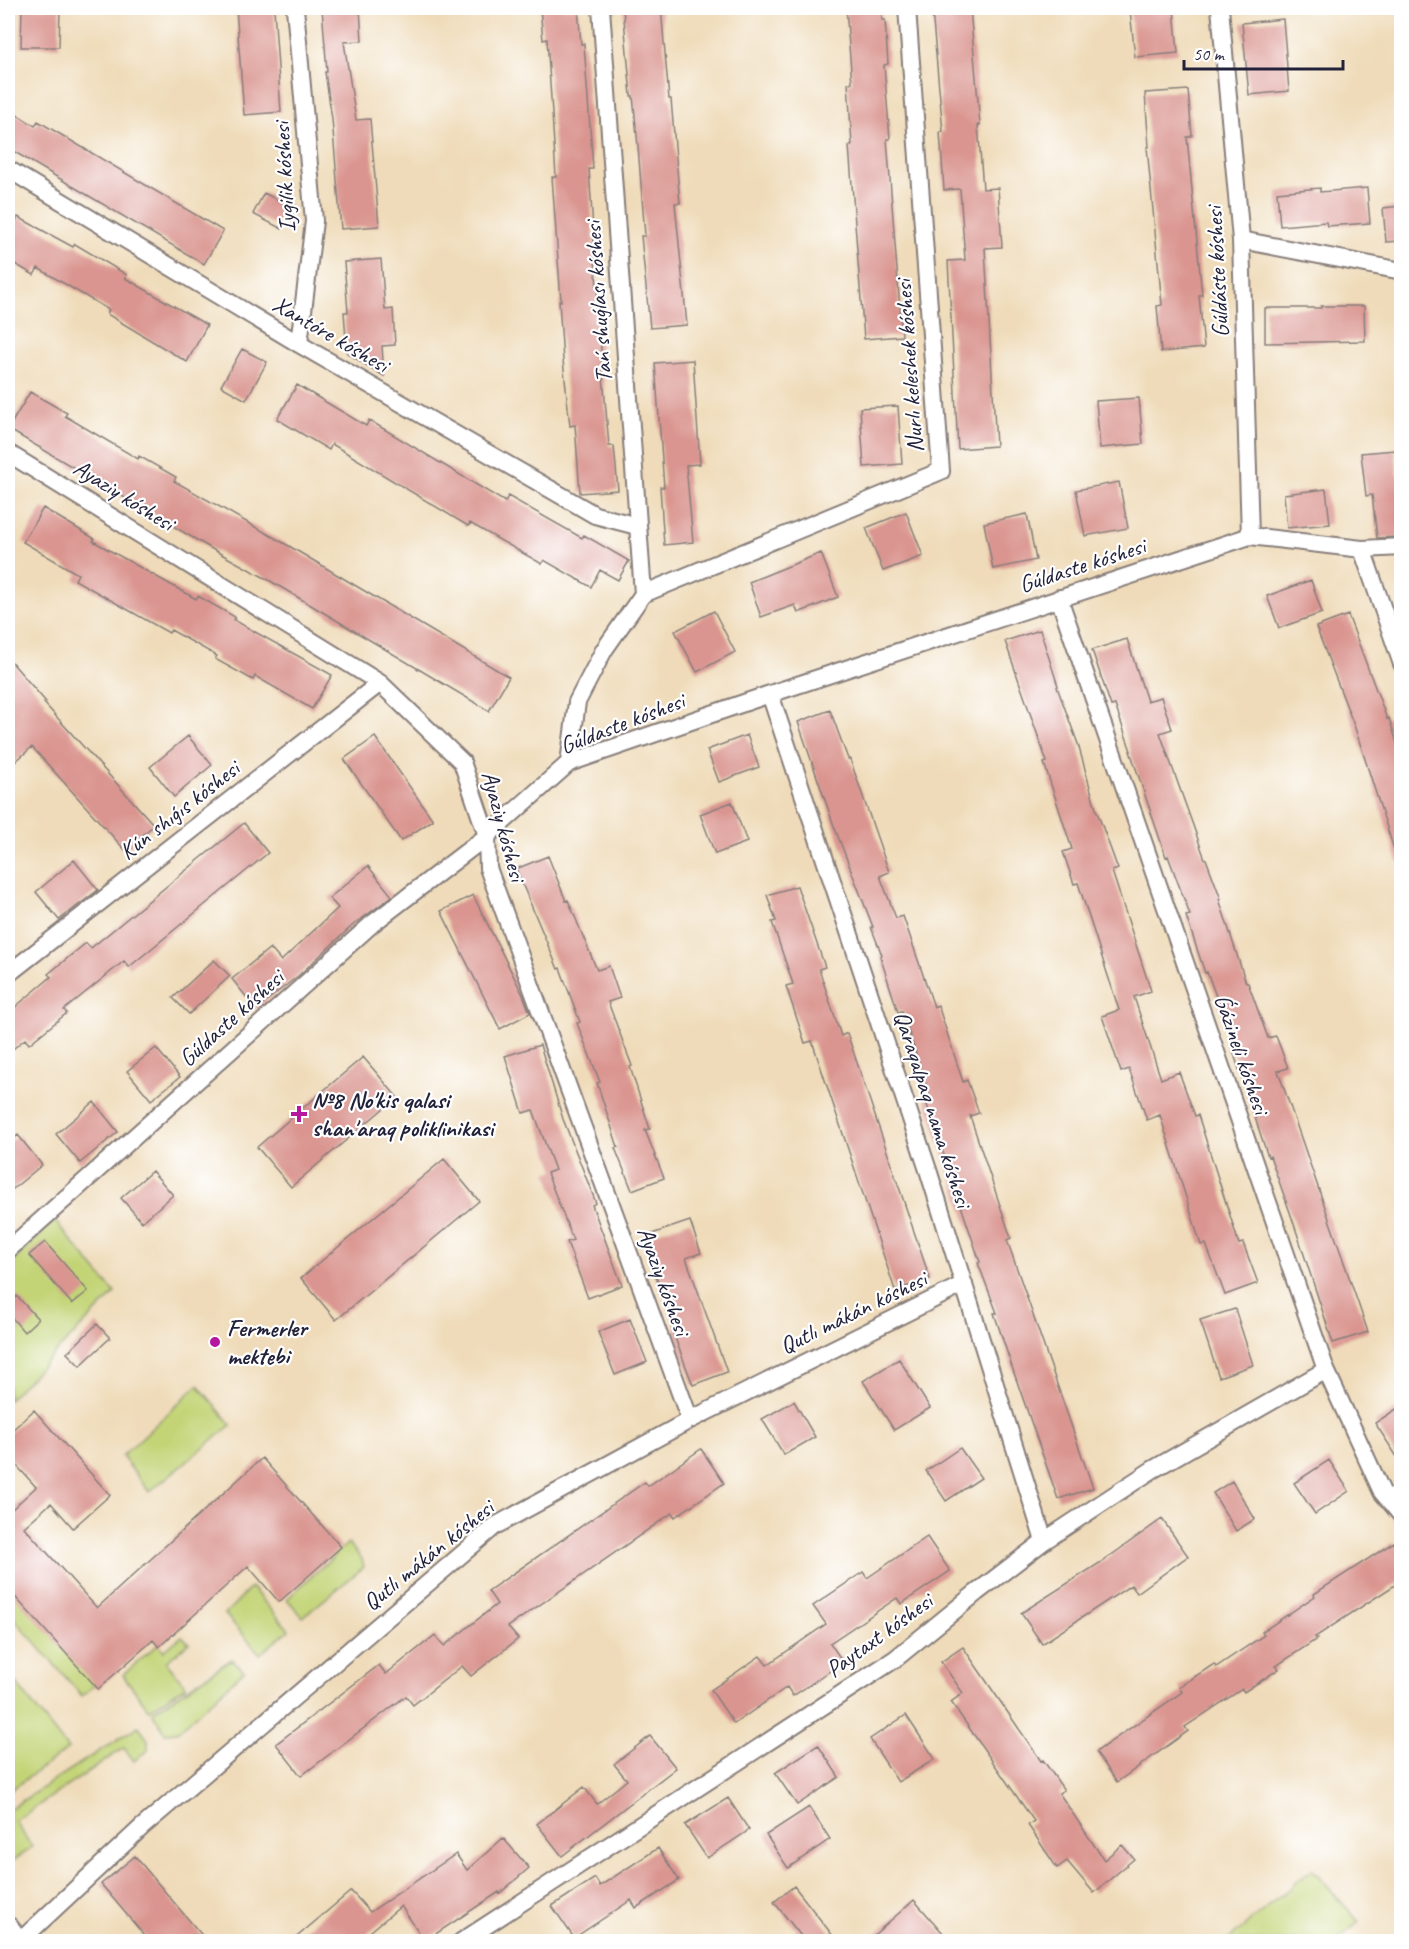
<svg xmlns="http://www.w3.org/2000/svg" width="1409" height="1949" font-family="Caveat,sans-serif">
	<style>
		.green { fill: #c3d477; stroke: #727b59; stroke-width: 1.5 }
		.building { fill: #da9590 }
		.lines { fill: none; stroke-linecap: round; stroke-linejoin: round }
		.street-casing { stroke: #887e7a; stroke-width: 20 }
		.secondary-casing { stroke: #887e7a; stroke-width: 26 }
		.street { stroke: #fff; stroke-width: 16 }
		.secondary { stroke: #fff; stroke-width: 22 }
		.poi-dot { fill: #b5179e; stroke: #fff; stroke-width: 2 }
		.labels { text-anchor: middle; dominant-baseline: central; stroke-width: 4.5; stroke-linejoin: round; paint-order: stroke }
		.street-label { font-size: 24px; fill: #22223b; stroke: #fff }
		.poi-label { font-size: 24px; font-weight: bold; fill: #22223b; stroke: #fff; text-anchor: start }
	</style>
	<rect width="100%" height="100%" fill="#fff"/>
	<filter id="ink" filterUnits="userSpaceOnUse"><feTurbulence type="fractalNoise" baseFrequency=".0167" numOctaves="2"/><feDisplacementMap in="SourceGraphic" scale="12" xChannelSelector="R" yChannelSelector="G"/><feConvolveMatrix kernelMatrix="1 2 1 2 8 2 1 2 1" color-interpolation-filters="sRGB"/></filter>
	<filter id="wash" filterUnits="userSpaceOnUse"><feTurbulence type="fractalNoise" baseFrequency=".008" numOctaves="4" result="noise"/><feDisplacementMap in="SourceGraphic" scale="24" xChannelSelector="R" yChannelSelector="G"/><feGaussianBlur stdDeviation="1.35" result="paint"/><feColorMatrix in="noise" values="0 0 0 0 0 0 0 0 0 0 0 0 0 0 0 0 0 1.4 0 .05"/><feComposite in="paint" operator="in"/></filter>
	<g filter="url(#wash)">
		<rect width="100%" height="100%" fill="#efdbb9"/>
		<path class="green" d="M55,1221L115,1293L8,1400V1266Z
			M198,1385L231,1425L149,1492L122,1456Z
			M348,1543L362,1559L364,1567L303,1617L287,1599Z
			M251,1587L289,1630L260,1654L225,1614Z
			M11,1589L96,1684L82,1696L8,1612V1592Z
			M182,1636L189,1643L166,1662L186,1686L149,1710L123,1675L158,1644L164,1651Z
			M232,1659L244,1671L177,1732L165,1733L152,1712Z
			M8,1673L68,1749L8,1792Z
			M138,1726L148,1740V1750L134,1761L124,1748L15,1821L32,1847L13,1861L8,1854V1810Z
			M1312,1869L1359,1922L1336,1941H1227Z"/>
		<g id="blocks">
			<path class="building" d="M22,8H60L59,47H21Z
				M236,8H274L281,112L244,115Z
				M322,8H360L362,41L344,42L356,120L370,119L379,226L341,229L332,119L325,72H327Z
				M540,8H578L581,44H584L593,169H589L602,364L609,446H614L618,490L580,493L575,425L570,426L563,360L559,301H561L552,177H556L552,113L547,39L543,40Z
				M623,8H661L669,99H671L676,158L680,203H675L687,325L650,328L641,236H645L638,146L633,96H631Z
				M846,8H881L882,20H885L888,64L884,65L890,139H887L902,336L864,339L849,146L852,145L848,83H852Z
				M970,8L980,125H978L983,189L998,188L1002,247L985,248L996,446L958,449L948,261L965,260L960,189L944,190L940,132H943L932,11Z
				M1174,8L1178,53L1135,57L1130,10Z
				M1283,19L1289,91L1249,95L1242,23Z
				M1188,90L1192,136L1187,137L1202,295H1199L1204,348L1161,352L1157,306L1162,305L1147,147H1149L1145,93Z
				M8,109L35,126L38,121L223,231L204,264L8,148Z
				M1320,188V192L1367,188L1370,223L1327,226L1326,222L1280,226L1277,192Z
				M264,193L293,208L282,229L253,214Z
				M1401,206V241L1386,242L1383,208Z
				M18,217L73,247L75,244L127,275L125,278L207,325L187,362L107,314L109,310L38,268L34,275L8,260V235Z
				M381,259L385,310L393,309L395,345L382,346L384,376L347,353L344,312H348L344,262Z
				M1321,306H1364L1365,341L1265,343V308H1321Z
				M242,349L267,362L246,400L221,386Z
				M693,360L700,464L686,465L693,542L664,545L660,487H664L655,363Z
				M297,385L366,426L369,420L505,502L508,496L582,538L584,535L629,561L618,580L600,570L591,587L544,560L542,564L470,523L468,526L332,444L329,450L277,419Z
				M30,392L67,413L65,416L138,459L139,456L176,477L174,481L289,546L509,677L489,711L267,579L212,549L8,429Z
				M1139,398L1143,444L1100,448L1096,401Z
				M898,406L902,464L864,467L860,408Z
				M1395,450L1401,503V537L1377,538L1372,495L1366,496L1361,453Z
				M1119,482L1128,528L1085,536L1076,490Z
				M1326,489L1330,524L1287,528L1284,494Z
				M43,508L95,539L93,541L196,599L198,596L235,617L234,620L332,675L312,709L255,676L253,680L215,659L217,656L171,630L169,633L75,580L78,574L23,542Z
				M906,512L923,556L883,571L866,528Z
				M1027,514L1036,560L993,569L984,523Z
				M821,553L838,597L798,613L795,605L761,617L749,582Z
				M1311,580L1322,613L1279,628L1267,596Z
				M714,611L735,652L697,672L675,631Z
				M1348,615L1387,719L1389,718L1401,755V862H1398L1355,728L1316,627Z
				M1040,630L1058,686L1057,687L1078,744L1096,809L1118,869L1112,871L1151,991L1134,997L1161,1079L1179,1072L1195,1116L1198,1115L1239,1244L1243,1243L1258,1283L1225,1295L1206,1244L1201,1245L1160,1115L1147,1120L1129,1069L1121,1072L1102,1016L1119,1010L1078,883L1074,884L1063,852L1072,849L1044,763L1047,762L1005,641Z
				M1127,639L1147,701L1161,697L1172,729L1160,733L1205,859H1206L1221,899H1219L1246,983H1248L1268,1038L1276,1036L1288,1068L1278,1071L1368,1332L1333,1343L1292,1218L1270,1156L1268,1157L1233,1051L1236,1050L1207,972L1205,973L1186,916L1190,915L1168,856L1166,857L1130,751H1131L1115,705L1111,706L1092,650Z
				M8,658L46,702L44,703L154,825L125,850L32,747L8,768Z
				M830,710L848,759H850L889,872L880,876L896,918L903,916L934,1007L938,1005L963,1082L967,1080L979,1113L970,1116L1011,1238L1007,1240L1093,1488L1058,1499L1013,1370L994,1313H997L978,1263L980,1262L924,1096L929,1094L902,1011L898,1012L880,956L882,955L871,927H873L834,826L798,722Z
				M747,735L759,767L719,782L707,750Z
				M188,736L212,765L174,797L150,767Z
				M375,737L433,820L401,841L344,759Z
				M732,802L747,842L715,854L700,814Z
				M244,823L268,853L129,967L124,961L64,1010L67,1013L29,1044L25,1039L8,1053V1013L51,977L48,974L86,943L91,948Z
				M548,856L566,901L568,900L597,970L609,966L620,998L608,1002L632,1066L630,1067L650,1129L645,1130L664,1178L632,1190L615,1148L618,1147L597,1083L600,1082L577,1023L580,1022L560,968L558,969L516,869Z
				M74,860L98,890L59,920L36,892Z
				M368,866L392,896L352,926L298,976L256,1009L232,979L270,948L281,961L338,908L329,898Z
				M797,886L825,967L819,969L841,1036L847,1033L930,1279L895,1290L812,1041L805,1043L786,986L793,984L772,922L776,921L767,895Z
				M473,895L523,995L530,1013L500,1029L441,911Z
				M214,960L230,976L189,1014L173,998Z
				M540,1045L563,1119L596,1203L592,1205L622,1285L588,1298L567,1242L573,1240L547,1173L555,1170L533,1110L523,1113L505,1056Z
				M156,1048L180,1077L151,1100L127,1071Z
				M363,1057L397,1097L291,1187L257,1147Z
				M94,1102L118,1132L80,1163L56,1134Z
				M18,1135L42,1165L8,1193V1144Z
				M444,1159L479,1201L336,1320L301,1278Z
				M152,1171L173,1195L142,1222L121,1198Z
				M690,1221L701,1253L686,1258L727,1372L693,1385L672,1330L676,1328L655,1274L659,1272L646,1236Z
				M45,1242L88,1291L72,1304L29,1255Z
				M17,1296L38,1319L24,1332L8,1313V1305Z
				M1235,1309L1253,1365L1219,1377L1200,1320Z
				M630,1319L647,1362L615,1375L598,1332Z
				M97,1324L110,1338L80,1366L67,1353Z
				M899,1359L930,1408L894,1430L863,1381Z
				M794,1401L815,1437L784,1455L762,1419Z
				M1401,1406V1463L1375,1423Z
				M34,1410L110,1495L73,1528L51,1503L24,1527L97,1608L262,1458L341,1547L279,1602L248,1566L159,1647L153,1640L98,1689L8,1589V1509L10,1511L36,1487L8,1456V1434Z
				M960,1448L981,1478L946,1501L926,1471Z
				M701,1449L724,1483L675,1517L672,1513L508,1627L518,1639L471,1676L462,1666L413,1705L406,1696L301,1776L276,1744L379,1665L386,1674L435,1635L444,1646L497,1604L488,1591L645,1482L648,1486Z
				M1329,1460L1349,1491L1315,1514L1294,1483Z
				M1232,1481L1255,1519L1236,1531L1213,1493Z
				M1162,1519L1188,1556L1137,1593L1131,1585L1042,1644L1021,1613L1103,1561Z
				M927,1537L950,1571L901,1604L897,1598L830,1643L843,1662L793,1696L787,1687L734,1724L711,1690L760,1656L767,1665L826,1624L813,1606L863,1572L867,1578Z
				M1394,1542L1401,1554V1581L1315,1637L1317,1639L1276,1666L1279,1669L1244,1692L1242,1689L1185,1727L1188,1731L1117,1782L1096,1752L1182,1692L1179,1687L1214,1664L1216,1667L1264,1635L1262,1632L1315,1596L1314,1594Z
				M963,1647L1041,1761L1043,1760L1064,1790L1059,1793L1104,1860L1122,1845L1134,1859L1094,1893L1067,1861L1057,1868L1028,1825L1034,1821L951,1702L963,1693L941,1662Z
				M906,1715L935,1759L898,1782L870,1739Z
				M650,1736L676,1768L562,1856L537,1824L584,1787L597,1804L627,1780L614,1764Z
				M818,1745L839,1777L797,1805L775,1773Z
				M728,1798L749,1830L707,1858L685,1825Z
				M809,1807L830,1839L788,1868L766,1835Z
				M503,1838L529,1868L500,1893L499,1892L425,1941L401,1906L359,1941H292L351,1891L370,1912L456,1854L467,1870Z
				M658,1848L679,1880L636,1908L631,1900L574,1938L552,1906L595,1878L600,1886Z
				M135,1856L182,1912L207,1941H149L101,1884Z
				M794,1886L837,1941H805L774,1902Z
				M914,1900L950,1941H867Z"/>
		</g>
	</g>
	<g filter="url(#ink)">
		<use href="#blocks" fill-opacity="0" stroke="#887e7a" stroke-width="1.5"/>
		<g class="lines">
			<g class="street-casing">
				<path id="street" d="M295,8L314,221L299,344
					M601,8L643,594
					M1220,8L1241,240L1250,536
					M8,169L299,344L595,515L637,526
					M1241,240L1402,271
					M8,453L380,683L462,762L487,836L488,868L690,1420
					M1362,549L1402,664
					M643,594L941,471L907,8
					M1059,598L1326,1370L1382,1492L1402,1516
					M770,694L929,1173L1044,1541
					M569,763L577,702L604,650L643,594
					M8,974L380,683
					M8,1250L372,924L487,836L569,763L770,694L1250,536L1362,549L1402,547
					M19,1942L142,1827L495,1526L690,1420L964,1284
					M461,1942L895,1659L976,1593L1044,1541L1152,1470L1326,1370"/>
			</g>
			<g class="secondary-casing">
				<path id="secondary" d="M8,1929L18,1942"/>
			</g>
			<use href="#street" class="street"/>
			<use href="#secondary" class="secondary"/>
		</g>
	</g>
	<g class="poi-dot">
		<path d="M296 1105h6v6h6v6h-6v6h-6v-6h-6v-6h6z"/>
		<circle cx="215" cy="1342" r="6"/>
	</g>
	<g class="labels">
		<g class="street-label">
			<text transform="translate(284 177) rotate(-93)">Iygilik kóshesi</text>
			<text transform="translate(1217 272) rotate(-93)">Gúldáste kóshesi</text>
			<text transform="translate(598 302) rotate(-94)">Tań shuǵlası kóshesi</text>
			<text transform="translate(331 334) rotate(30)">Xantóre kóshesi</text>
			<text transform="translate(909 366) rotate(-94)">Nurlı keleshek kóshesi</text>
			<text transform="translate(124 495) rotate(32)">Ayaziy kóshesi</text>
			<text transform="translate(1082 565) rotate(-18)">Gúldaste kóshesi</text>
			<text transform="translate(622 723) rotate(-21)">Gúldaste kóshesi</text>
			<text transform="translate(179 810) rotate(-38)">Kún shıǵıs kóshesi</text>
			<text transform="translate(504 826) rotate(75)">Ayaziy kóshesi</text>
			<text transform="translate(231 1018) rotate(-42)">Gúldaste kóshesi</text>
			<text transform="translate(1242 1054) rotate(71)">Ǵázineli kóshesi</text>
			<text transform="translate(933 1109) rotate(72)">Qaraqalpaq nama kóshesi</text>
			<text transform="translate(664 1281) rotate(70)">Ayaziy kóshesi</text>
			<text transform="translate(853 1312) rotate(-26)">Qutlı mákán kóshesi</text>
			<text transform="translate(428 1555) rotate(-39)">Qutlı mákán kóshesi</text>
			<text transform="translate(879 1635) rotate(-36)">Paytaxt kóshesi</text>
		</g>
		<g class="poi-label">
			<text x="312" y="1100">№8 No'kis qalasi<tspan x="312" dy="28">shan'araq poliklinikasi</tspan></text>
			<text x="227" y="1328">Fermerler<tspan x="227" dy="28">mektebi</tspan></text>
		</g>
	</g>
	<rect width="1409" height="1949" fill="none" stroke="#fff" stroke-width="30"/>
	<path d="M1184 60v9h159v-9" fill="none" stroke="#22223b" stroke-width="3"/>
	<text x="1193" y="60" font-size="18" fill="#22223b" stroke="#ffffff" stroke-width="4.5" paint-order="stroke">50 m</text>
</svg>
